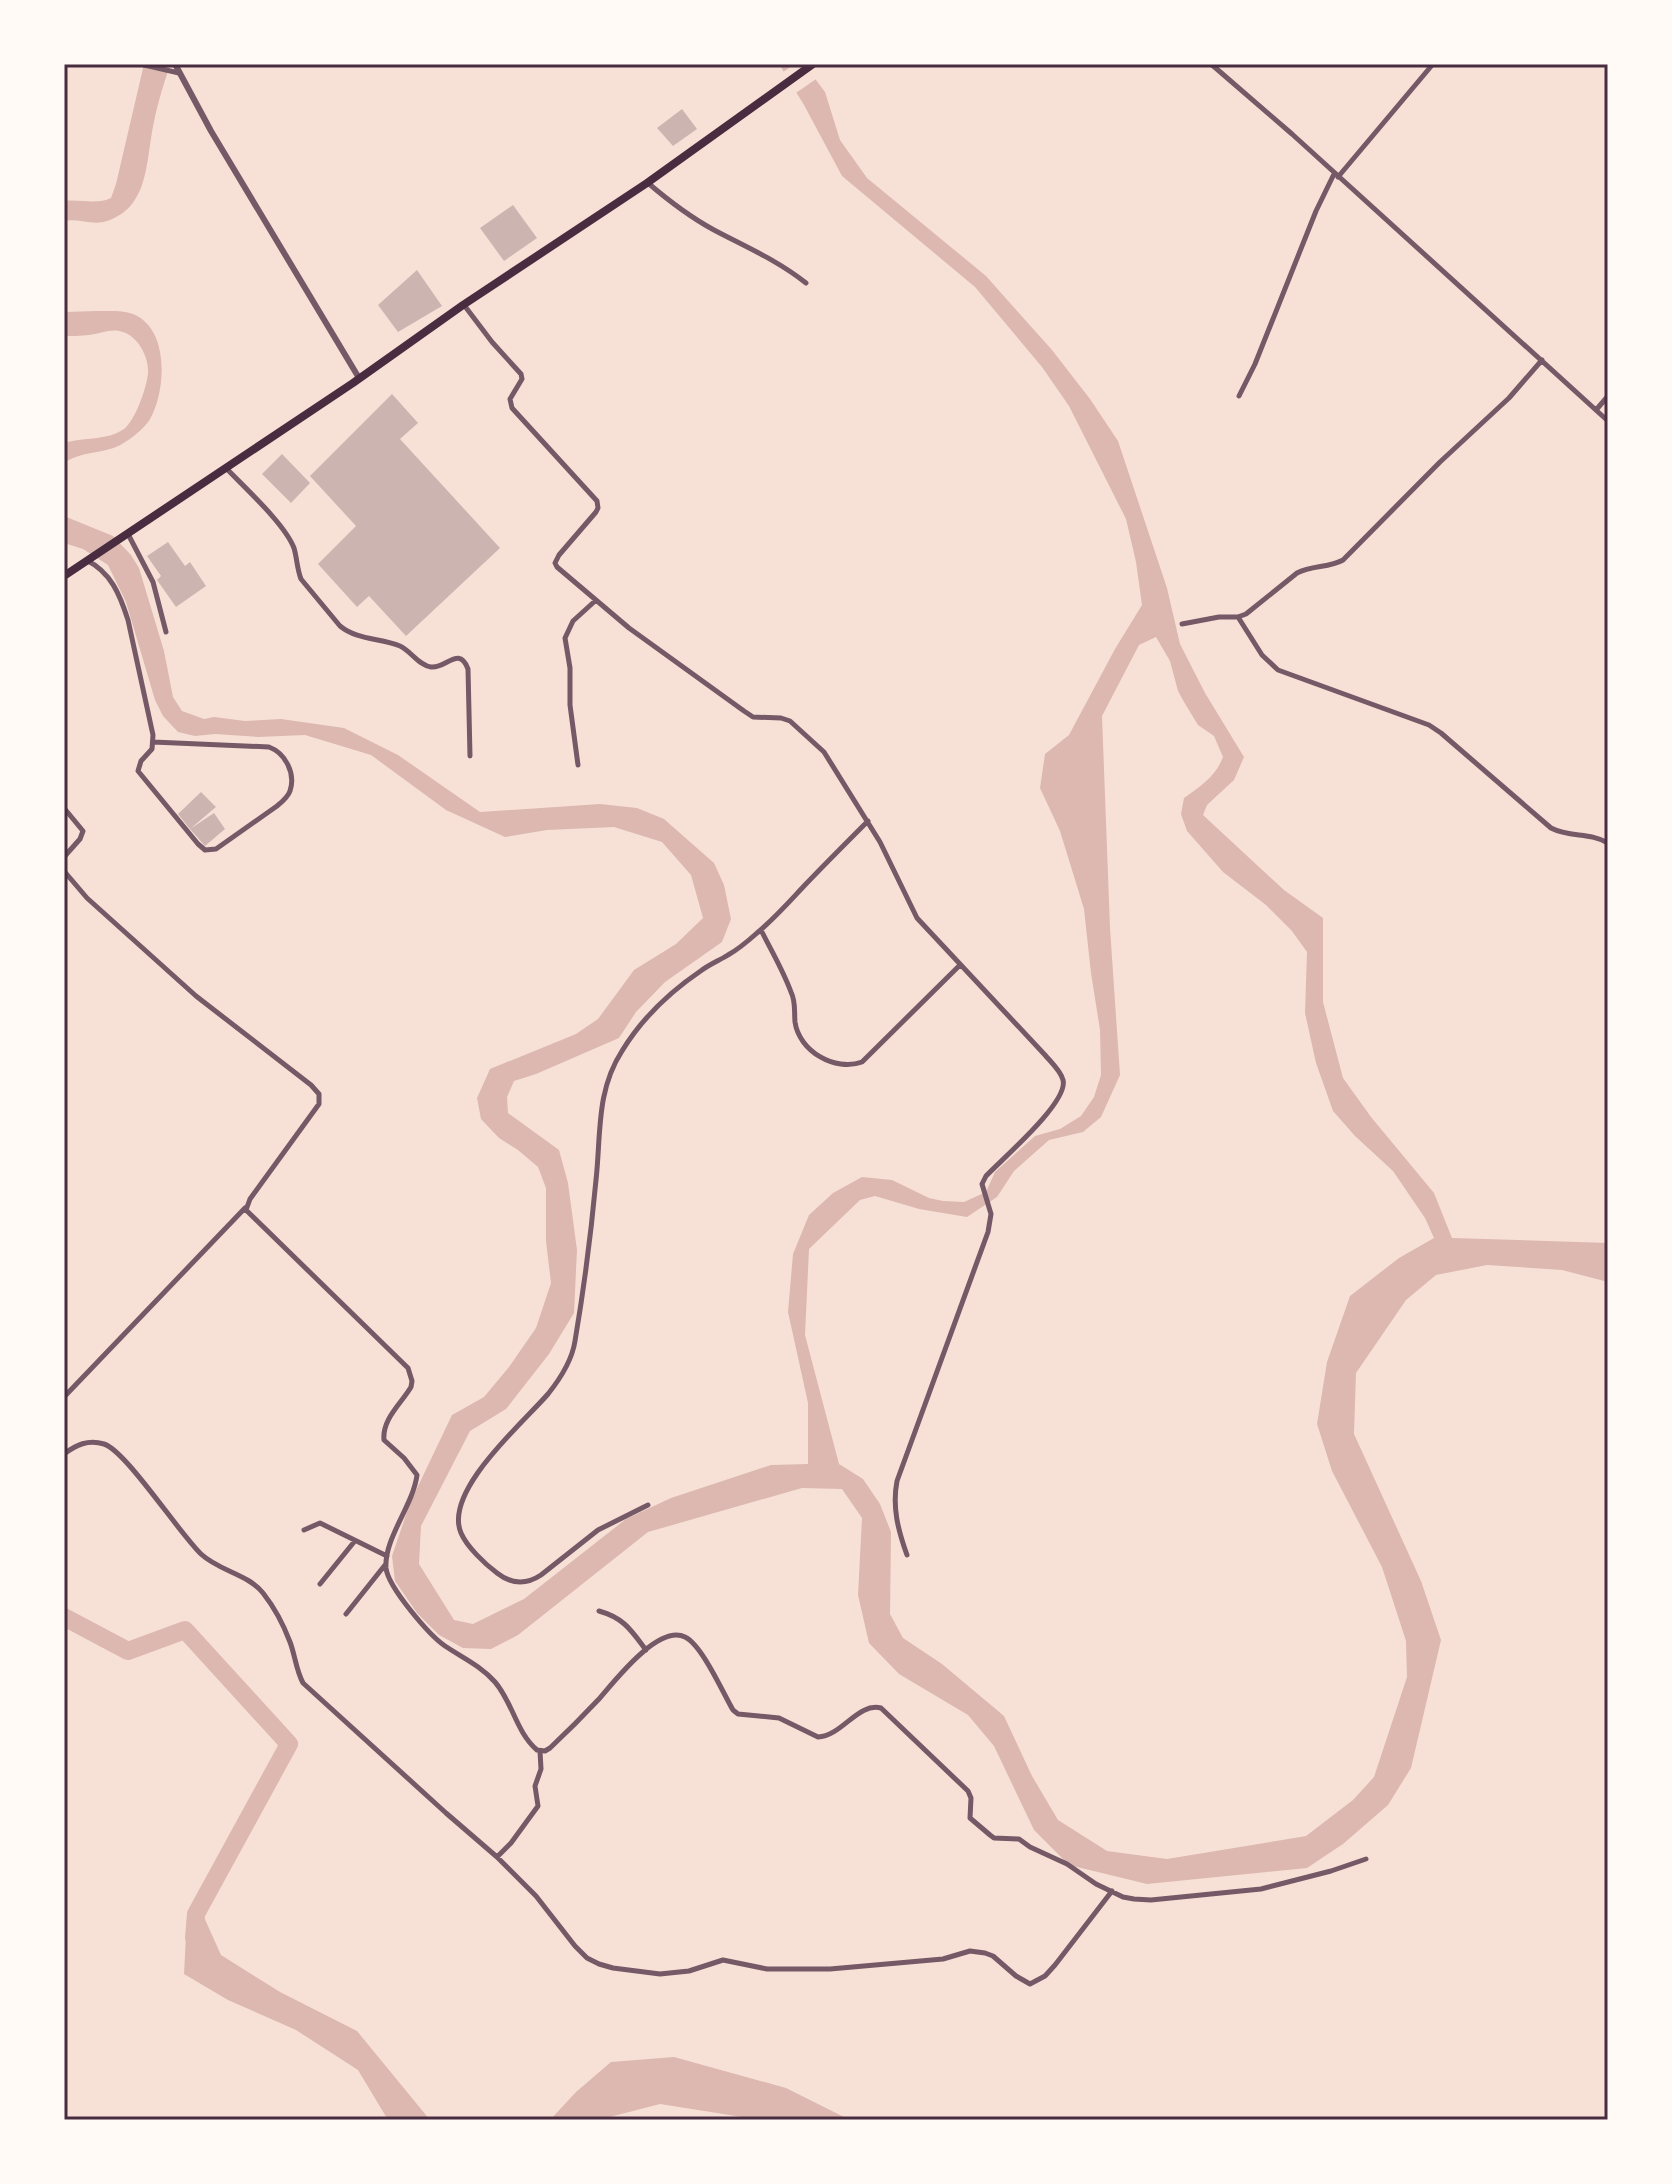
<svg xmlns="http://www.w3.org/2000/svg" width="1672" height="2184" font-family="Rubik,sans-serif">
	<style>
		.water { fill: #dcb8b0; fill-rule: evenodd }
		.pier { fill: #f7e1d7 }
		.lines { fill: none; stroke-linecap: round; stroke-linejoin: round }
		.river { stroke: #dcb8b0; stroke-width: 18 }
		.building { fill: #ccb4b1 }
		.minor { stroke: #755966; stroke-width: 5 }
		.tertiary { stroke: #755966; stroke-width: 6 }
		.primary { stroke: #4a2c40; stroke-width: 8 }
		.neatline { fill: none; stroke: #4a2c40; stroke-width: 3 }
	</style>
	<rect width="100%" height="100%" fill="#f7e1d7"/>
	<path class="water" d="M144,64H169L170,66C162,88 156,109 152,132C146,166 147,208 107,221C93,226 78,218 64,221V201C80,199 97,205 111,198L116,184Z
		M779,64H804L825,92L840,140L867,178L986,276L1052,350L1090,399L1118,441L1167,588L1180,644L1205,693L1244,757L1234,780L1207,805L1203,815L1284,890L1323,918V1002L1343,1078L1371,1117L1434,1193L1452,1238L1608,1243V1282L1562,1270L1487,1265L1436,1275L1406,1300L1356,1373L1354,1434L1421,1581L1441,1640L1411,1768L1388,1805L1343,1844L1307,1868L1147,1884L1069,1865L1034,1830L994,1746L968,1715L899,1674L869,1643L858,1595L862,1518L842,1489L802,1488L648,1532L518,1635L491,1649L463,1648L439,1635L417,1613L395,1581L392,1556L410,1503L452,1415L484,1397L509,1367L536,1328L551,1283L546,1241V1188L538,1167L518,1150L499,1138L481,1119L477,1098L490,1069L576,1034L598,1019L634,970L676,944L703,918L691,875L662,842L614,827L547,830L505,837L446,810L371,755L305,735L258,737L215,734L195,736L178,732L163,716L155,700L126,602L108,565L83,549L64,543V516L113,536L131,555L139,568L164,651L173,697L182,711L204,719L214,717L245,721L281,719L344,728L398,755L480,812L600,804L637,808L664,819L714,863L724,885L731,919L722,942L665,982L636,1012L619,1038L536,1074L514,1081L507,1097L508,1113L559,1150L568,1183L577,1250L574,1313L549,1354L506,1409L470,1431L421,1526L419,1564L454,1620L473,1624L524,1599L626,1519L671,1498L771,1465L808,1464V1403L788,1312L793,1254L809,1215L833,1193L862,1177L892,1180L929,1198L943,1201L964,1202L986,1192L995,1172L1035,1136L1060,1129L1081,1116L1094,1097L1101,1075L1100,1030L1091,973L1084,909L1060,831L1040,788L1045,754L1069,735L1115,649L1142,605L1136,562L1126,519L1069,406L1042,367L975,287L842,176L804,105ZM1156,637L1170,661L1178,691L1184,702L1198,725L1214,736L1223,757C1216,776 1201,786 1184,798L1181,814L1187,831L1223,872L1266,905L1292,931L1307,952L1305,1013L1316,1063L1333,1111L1355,1136L1393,1171L1425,1218L1434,1238L1399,1258L1350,1296L1327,1362L1317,1424L1332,1471L1382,1567L1406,1641L1407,1677L1374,1777L1353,1800L1306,1836L1167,1859L1107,1851L1058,1820L1032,1776L1004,1716L942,1664L903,1638L890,1614L891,1532L880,1504L863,1479L839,1464L805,1335L809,1249L860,1200L875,1196L919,1209L967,1217L997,1197L1014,1171L1049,1140L1083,1132L1101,1117L1120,1075L1110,928L1102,716L1139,645Z
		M97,311C108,311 123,310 133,314C170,329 166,391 150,419C145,428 131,439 122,444C105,454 80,451 64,463V443C83,437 107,441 124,429C135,421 147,387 148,373C149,356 137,334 119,331C110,329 98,334 89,335C81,336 72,336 64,336V312Z
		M203,1915L221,1955L280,1992L357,2031L430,2120H388L358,2070L296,2030L228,2000L184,1974L187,1917Z
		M674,2057L786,2088L850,2120H761L660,2104L598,2120H550L576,2092L611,2062Z"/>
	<path class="pier" d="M795,64H809L819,77L793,95L780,74Z"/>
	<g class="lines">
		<path class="river" d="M64,1617L128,1651L185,1630L289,1744L196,1914L194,1938"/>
	</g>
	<path class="building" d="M682,109L697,129L673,146L657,128Z
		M513,205L537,238L504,261L480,228Z
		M417,270L442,306L398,332L378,305Z
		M392,394L418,423L400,439L500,548L406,636L369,596L357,607L318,564L356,526L310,476Z
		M282,454L310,483L291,503L262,474Z
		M168,542L185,566L190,562L206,586L176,607L157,580L161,576L147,556Z
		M201,792L216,807L190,829L178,814Z
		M214,813L225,829L205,846L190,829Z"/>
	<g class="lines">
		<path class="minor" d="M140,64L179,73
			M1211,64L1292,134L1608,421
			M1338,177L1433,64
			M648,183C669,201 690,217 714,230C746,247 777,260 806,283
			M464,305L492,342L521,374L522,379L510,399L512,408L597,501L598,508L596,512L559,555L555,563L557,567L629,628L744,711L753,717L781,718L790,721L824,752L880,842L917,918L1045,1055C1051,1062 1061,1071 1063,1080C1069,1102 1002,1159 986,1176L982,1184L991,1214L988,1232L897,1481C892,1507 898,1530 907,1555
			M1239,396L1255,364L1316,211L1334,174
			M1596,410L1608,396
			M226,468C244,487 285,524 294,548C297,558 297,569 301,579L340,626C357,640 380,638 400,646C411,651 418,665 431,667C446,669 459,645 468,669L470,756
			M128,534L153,582L166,632
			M86,560C111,572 120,595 128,620L153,735L152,749L141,761L138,771L198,844L205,850L216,849L277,806C282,802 288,797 290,791C296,773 285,753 269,747L153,742
			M1238,617L1262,655L1278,670L1429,725L1441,733L1551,828C1570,838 1590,832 1608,843
			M1182,624L1219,617H1238L1246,614L1297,573C1312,565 1329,568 1343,560L1440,462L1509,398L1542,360
			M578,765L570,705V668L565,638L573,621L595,601
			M64,808L83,831L80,839L64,857
			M64,871L87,898L196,996L311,1085L319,1094V1104L250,1199L246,1210L408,1368L412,1381L411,1387C401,1404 382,1419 384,1440L404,1458L417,1475C413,1506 384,1538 386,1568C388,1587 429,1635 445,1646C463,1658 481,1666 495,1682C513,1703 516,1732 537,1750L545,1751L550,1748C567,1732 583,1716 599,1699C614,1682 658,1624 685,1637C702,1645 723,1693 733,1710L738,1714L779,1718L818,1737C842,1736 858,1702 881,1708L968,1791L971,1798L970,1818L990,1835L994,1838L1019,1839L1030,1847L1067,1864L1096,1884L1123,1897L1134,1899L1151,1900L1261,1889L1331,1871L1366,1859
			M761,930C771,950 783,970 791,992C796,1002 794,1011 795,1022C799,1051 835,1072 862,1062L960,965
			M64,1397L245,1208
			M64,1454C76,1445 88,1439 104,1444C126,1451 179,1533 201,1554C219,1571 248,1574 263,1593C274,1607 284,1626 290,1642C295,1655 296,1670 303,1683L446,1813L497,1857L536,1896L575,1946L587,1958L599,1964L613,1968L660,1974L689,1971L723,1960L767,1969H830L943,1959L970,1951L985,1953L993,1956L1016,1976L1030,1984L1045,1976L1055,1965L1112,1891
			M648,1505L598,1530L541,1575C526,1585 511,1584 497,1573C485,1564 467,1547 461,1533C443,1491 524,1422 548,1394C560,1379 572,1361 575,1341C584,1288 591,1234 596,1180C601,1135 596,1091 622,1051C642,1018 671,991 702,970C710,964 720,960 728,955C739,949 748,941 757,933C774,919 789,902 804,886C825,864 846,843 868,821
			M304,1530L320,1523L387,1556
			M320,1584L354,1542
			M599,1611C624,1618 631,1630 646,1650
			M346,1614L385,1565
			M497,1857L511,1843L538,1806L535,1786L541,1769L540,1751"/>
		<path class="tertiary" d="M175,64L211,131L359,378"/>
		<path class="primary" d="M64,576L353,383L463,305L647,183L813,64"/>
	</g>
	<rect width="1672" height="2184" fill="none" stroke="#fffaf5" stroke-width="132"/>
	<rect x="66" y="66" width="1540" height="2052" class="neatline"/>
</svg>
